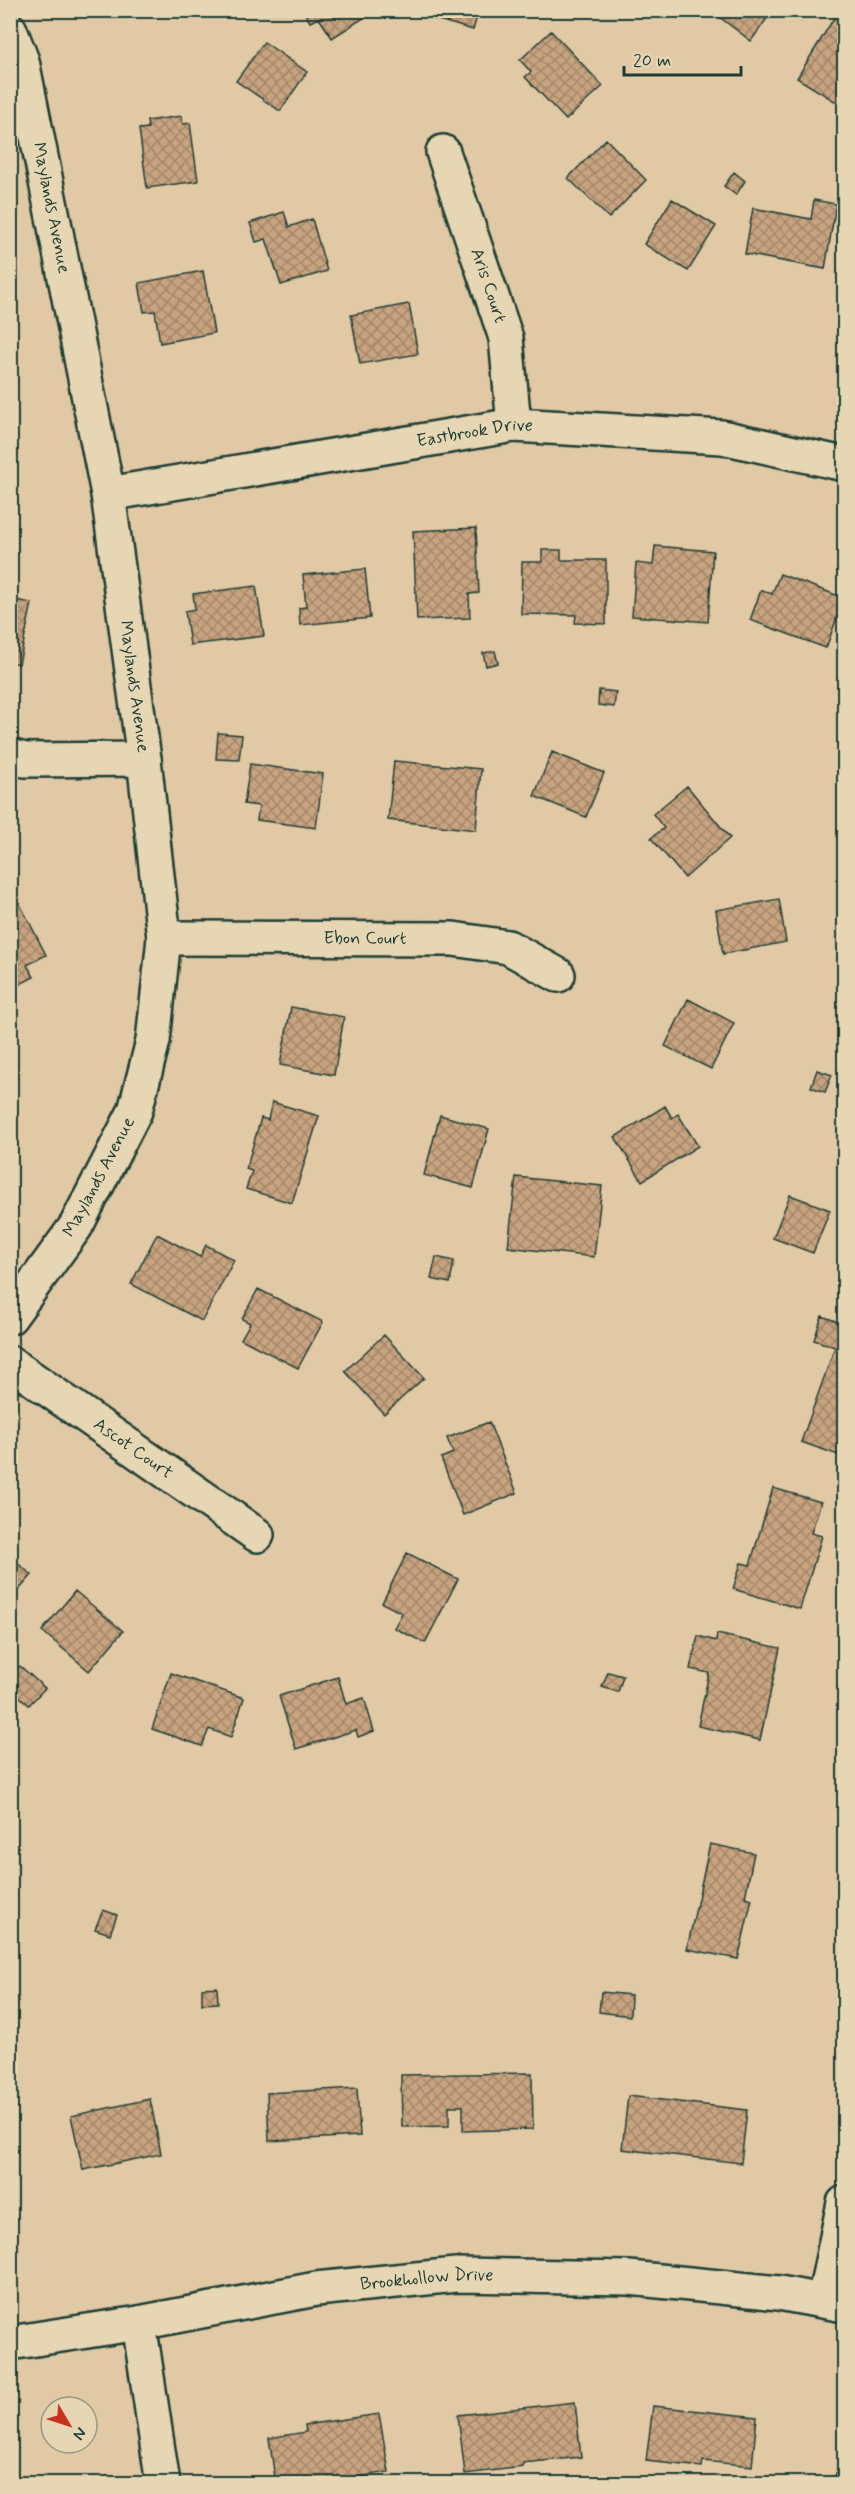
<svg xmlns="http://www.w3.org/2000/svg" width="855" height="2494" font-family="Mynerve,sans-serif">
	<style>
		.building { fill: url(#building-cross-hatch); stroke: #1f3d34; stroke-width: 1.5 }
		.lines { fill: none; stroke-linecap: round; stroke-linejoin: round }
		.minor-casing { stroke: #1f3d34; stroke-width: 38 }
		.minor { stroke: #e7d6b3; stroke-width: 33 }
		.labels { text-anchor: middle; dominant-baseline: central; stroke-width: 4.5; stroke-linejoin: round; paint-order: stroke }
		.street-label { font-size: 18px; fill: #1f3d34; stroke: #e7d6b3 }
	</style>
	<defs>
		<pattern id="building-cross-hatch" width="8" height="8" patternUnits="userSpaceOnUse" patternTransform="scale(1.5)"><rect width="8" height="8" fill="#c8a37f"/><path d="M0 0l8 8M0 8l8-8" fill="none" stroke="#a28669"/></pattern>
	</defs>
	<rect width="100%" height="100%" fill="#e1c9a5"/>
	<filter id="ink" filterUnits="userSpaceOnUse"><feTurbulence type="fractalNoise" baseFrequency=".0167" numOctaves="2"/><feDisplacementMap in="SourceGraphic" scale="12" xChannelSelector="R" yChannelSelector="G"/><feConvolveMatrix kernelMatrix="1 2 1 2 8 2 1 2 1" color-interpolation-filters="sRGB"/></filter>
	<g filter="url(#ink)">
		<path class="building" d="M303,10H376L332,38L319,18L310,22Z
			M422,10H479L473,30L421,15Z
			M710,10H773L751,41Z
			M839,10H844V100L841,105L797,78Z
			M551,31L603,86L566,120L525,77L531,72L520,60Z
			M264,42L307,72L280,111L236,81Z
			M181,116L183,124L190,123L198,181L147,188L139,129L148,128L147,121Z
			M606,139L646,180L609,218L568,178Z
			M734,172L745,181L736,195L724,186Z
			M672,199L716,226L688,271L644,244Z
			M814,200L836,204L825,269L745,254L753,208L811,219Z
			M284,212L289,227L312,219L327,271L281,285L266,239L256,242L250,223Z
			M203,271L214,333L160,343L155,311L144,312L139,283Z
			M409,304L418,354L360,364L351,315Z
			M476,528L479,593L469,594L470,618L417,620L413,531Z
			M655,546L713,551L708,622L632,616L636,563L653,565Z
			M542,550H561V560H606V624L575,623L576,615L521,614L522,562H542Z
			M365,569L370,618L300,625L299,608L306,607L303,575Z
			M780,574L844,598L826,648L750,620L761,590L772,594Z
			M256,586L264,636L190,645L185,611L195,609L193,594Z
			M10,599L32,603L19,664L10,662Z
			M495,651L498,663L486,666L483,653Z
			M599,690L616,692L614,707L598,705Z
			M218,733L242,735L239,760L216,759Z
			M552,752L604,773L586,817L534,796Z
			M394,761L481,769L476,830L388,820Z
			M250,764L323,774L316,828L257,820L259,806L244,804Z
			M687,786L730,838L685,878L651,838L664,828L653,814Z
			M779,899L786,942L723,954L716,910Z
			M19,902L46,955L27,965L34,977L10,989V907Z
			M688,999L734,1023L711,1069L665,1046Z
			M291,1007L344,1017L334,1075L280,1065Z
			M817,1070L832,1075L825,1092L811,1087Z
			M272,1102L319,1116L292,1203L246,1189L252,1171L246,1169L261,1118L268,1120Z
			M665,1106L672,1118L678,1114L698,1146L642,1181L615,1137Z
			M440,1115L489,1129L473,1188L424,1175Z
			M516,1177L602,1186L594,1257L508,1247Z
			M790,1195L830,1210L813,1253L773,1238Z
			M157,1234L200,1257L206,1245L234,1260L202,1321L131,1284Z
			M436,1257L454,1261L450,1283L431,1279Z
			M258,1289L323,1322L298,1368L241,1339L250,1323L242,1319Z
			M822,1316L844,1324V1457L801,1442L835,1347L814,1340Z
			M384,1335L424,1378L384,1414L345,1371Z
			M489,1422L517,1493L463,1515L441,1458L453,1453L447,1438Z
			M773,1488L821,1502L811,1533L822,1536L800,1609L733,1589L741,1563L750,1565Z
			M407,1553L458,1579L425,1643L394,1628L402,1613L382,1603Z
			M10,1557L32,1575L10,1600Z
			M75,1591L123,1631L89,1671L42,1631Z
			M717,1634L780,1648L760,1740L698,1726L709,1673L690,1669L698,1636L716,1641Z
			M20,1666L45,1688L29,1705L10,1688V1676Z
			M608,1672L623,1676L618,1692L602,1687Z
			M171,1673L244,1698L231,1737L209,1729L202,1746L152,1729Z
			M338,1677L346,1704L364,1698L374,1731L358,1737L356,1730L296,1749L279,1696Z
			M710,1844L754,1853L745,1897L752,1899L738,1959L687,1949Z
			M103,1910L117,1915L110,1934L95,1929Z
			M217,1987L218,2003L202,2004V1988Z
			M601,1992L631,1995L630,2016L599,2012Z
			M532,2073L533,2129L463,2131V2106H449V2126L402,2127L401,2075Z
			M357,2088L360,2136L269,2141L267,2093Z
			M628,2096L747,2110L741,2163L622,2149Z
			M150,2099L161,2154L83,2170L71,2116Z
			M575,2402L581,2457L523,2463V2467L465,2474L458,2415Z
			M653,2406L757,2417L752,2466L703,2461L702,2467L646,2461Z
			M379,2414L389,2472L315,2484H276L269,2438L306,2432L305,2425Z
			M844,2447V2484H833Z"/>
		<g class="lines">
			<g class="minor-casing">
				<g id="minor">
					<path id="s1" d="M10,30L22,61L108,494L144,759L164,938L153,1041L135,1111L76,1226L10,1317"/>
					<path id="s2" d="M443,152L506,338L514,425"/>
					<path id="s3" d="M108,494L514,425L722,437L844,464"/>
					<path d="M10,756L25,760L144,759"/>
					<path id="s4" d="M164,938L453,939L508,947L558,975"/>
					<path id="s5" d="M10,1363L257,1535"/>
					<path d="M824,2300L844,2203"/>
					<path d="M139,2323L163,2484"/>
					<path id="s6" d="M10,2343L139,2323L316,2289L456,2275L629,2278L779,2293L844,2305"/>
				</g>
			</g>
			<use href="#minor" class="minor"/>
		</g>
	</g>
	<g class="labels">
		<g class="street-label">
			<text stroke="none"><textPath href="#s1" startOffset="183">Maylands Avenue</textPath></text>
			<text stroke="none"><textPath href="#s2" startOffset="141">Aris Court</textPath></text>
			<text stroke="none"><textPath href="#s3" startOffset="372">Eastbrook Drive</textPath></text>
			<text stroke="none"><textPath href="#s1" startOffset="669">Maylands Avenue</textPath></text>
			<text stroke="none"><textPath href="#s4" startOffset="201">Ebon Court</textPath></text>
			<text transform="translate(99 1177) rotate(-62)">Maylands Avenue</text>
			<text stroke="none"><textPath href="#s5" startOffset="150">Ascot Court</textPath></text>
			<text stroke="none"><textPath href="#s6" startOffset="422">Brookhollow Drive</textPath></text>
		</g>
	</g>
	<rect width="855" height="2494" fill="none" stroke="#e7d6b3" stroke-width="36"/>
	<rect x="18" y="18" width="819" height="2458" fill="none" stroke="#1f3d34" stroke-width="2" filter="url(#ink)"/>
	<g transform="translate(69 2425) rotate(129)"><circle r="28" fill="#e7d6b3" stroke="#979980" stroke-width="1.5"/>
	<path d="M0-4.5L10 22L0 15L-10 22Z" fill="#c8321e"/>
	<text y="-9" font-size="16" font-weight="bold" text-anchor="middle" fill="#1f3d34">N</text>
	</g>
	<path d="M624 66v9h117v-9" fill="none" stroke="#1f3d34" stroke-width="3"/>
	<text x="633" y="66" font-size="18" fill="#1f3d34" stroke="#e7d6b3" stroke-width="4.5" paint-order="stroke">20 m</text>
</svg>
